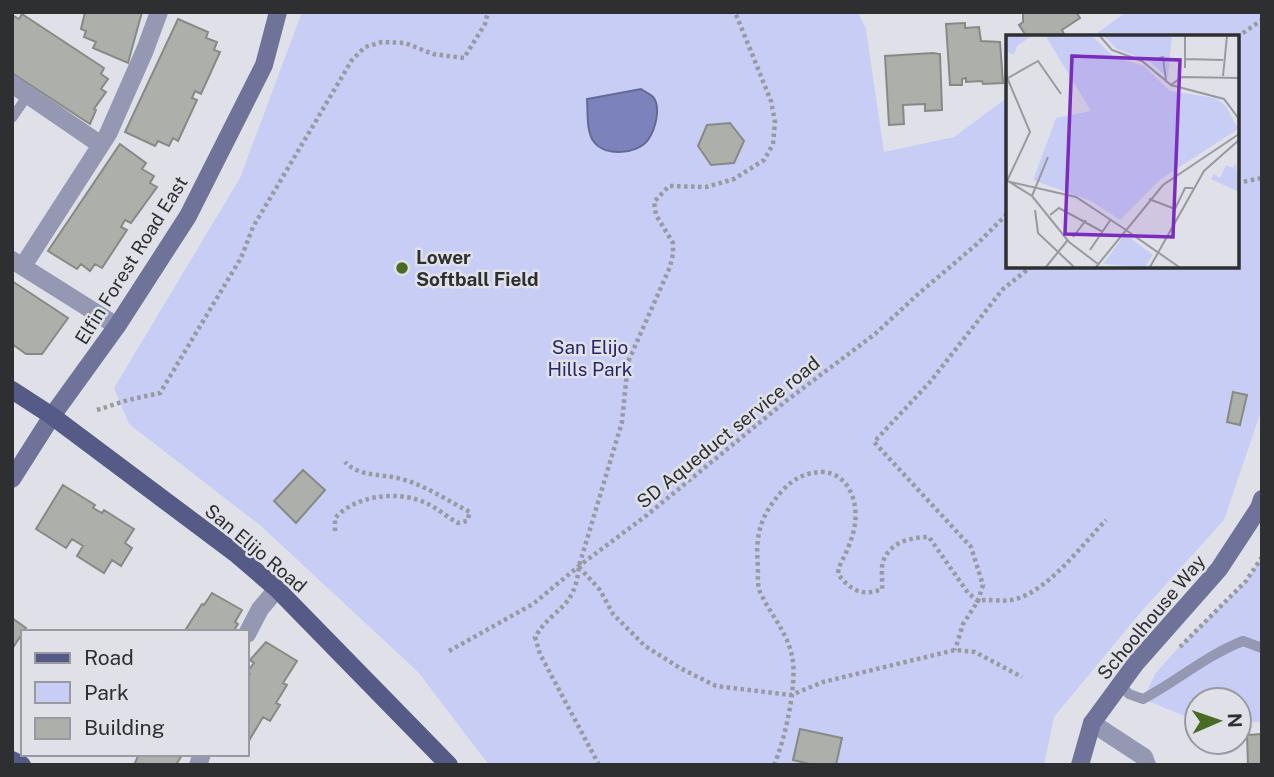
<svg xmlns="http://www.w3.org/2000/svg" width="1274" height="777" font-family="'Public Sans',sans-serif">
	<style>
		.green { fill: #c8cdf6 }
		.water { fill: #7c82bb; stroke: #656992; stroke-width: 2 }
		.building { fill: #acafaa; stroke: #878a84; stroke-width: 2 }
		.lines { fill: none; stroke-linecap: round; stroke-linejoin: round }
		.path { stroke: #999a9f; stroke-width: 4.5; stroke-dasharray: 3.5 3.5; stroke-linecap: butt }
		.lane { stroke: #9498b2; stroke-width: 10 }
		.street { stroke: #9498b2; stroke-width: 18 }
		.secondary { stroke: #6f7399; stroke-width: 18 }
		.primary { stroke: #555a87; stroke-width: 18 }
		.poi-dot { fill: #496b23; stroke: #e0e1e8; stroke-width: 2.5 }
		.labels { text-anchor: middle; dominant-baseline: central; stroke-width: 5; stroke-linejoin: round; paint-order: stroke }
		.poi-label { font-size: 19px; font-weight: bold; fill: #2e2f31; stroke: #e0e1e8; text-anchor: start }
		.street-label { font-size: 19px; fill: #2e2f31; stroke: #e0e1e8 }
		.park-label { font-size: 19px; fill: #28256a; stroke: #e0e1e8 }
		.inset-road { fill: none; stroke: #999a9f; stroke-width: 2 }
		.view { fill: #7b2cbf; fill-opacity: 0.15; stroke: #7b2cbf; stroke-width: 3.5 }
		.inset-edge { fill: none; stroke: #2e2f31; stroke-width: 3.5 }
	</style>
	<rect width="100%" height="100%" fill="#e0e1e8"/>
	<path class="green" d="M302,12H858L866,29L884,152L954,137L1008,97V266H1237V37H1092L1126,12H1262V406L1260,414L1224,520L1140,613L1054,717L1044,765H489L418,672L261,526L129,424L114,388L240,178Z
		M1262,557V722H1239V700H1197V721L1143,699L1155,674L1178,648L1246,581Z"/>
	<path class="water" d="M641,89C645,92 651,94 654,98C661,109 655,130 648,140C638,154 605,157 594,142C586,132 588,111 587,99Z"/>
	<path class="building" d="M85,12H142L128,63L93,48L96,42L84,37L86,31L81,29Z
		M1076,12L1080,18L1062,30L1064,34L1060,37H1027L1019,25L1023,22V12Z
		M22,14L104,68L101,74L108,79L101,89L106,92L94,109L96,110L90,124L12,73V15L19,19Z
		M178,19L208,32L206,38L217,42L214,50L220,52L201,94L195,91L192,98L197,100L178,141L173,138L169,146L158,141L155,146L125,132Z
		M965,23V28L979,27L981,41L1000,42L1003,83L983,84L982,81L966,82V78L962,79V85H950L946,24Z
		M933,53L940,54L942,110L925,111V104L903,105L904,124L889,125L885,56Z
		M730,123L744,141L734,163L711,165L698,146L707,125Z
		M120,144L146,163L142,169L154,176L150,183L157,187L131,223L125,220L121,227L127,230L102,268L95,264L90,271L81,264L77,269L48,251Z
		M12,281L68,318L42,354H26L12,344Z
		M1233,392L1247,395L1240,425L1227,422Z
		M303,470L325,490L296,523L274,501Z
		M63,485L95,505L93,508L102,513L104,510L134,529L125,543L132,548L121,566L112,560L104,573L77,556L83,546L72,539L66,548L36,529Z
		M212,593L242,610L235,622L238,624L233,632H191L186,629L202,604L204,605Z
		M12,618L26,628L12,649Z
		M266,642L297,661L283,683L287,685L276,703L280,705L270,721L263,717L247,744V689L249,685L247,679L250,674L247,672L254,663L250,660Z
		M800,729L842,738L836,765H814L793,760Z
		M1262,734V765H1248L1247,735Z
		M139,754H180L182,755L176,765H134Z"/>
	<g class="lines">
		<path class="path" d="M1237,37L1262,20
			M1237,183L1262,178
			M1032,266L1003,289L930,382L874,442L971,547L983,585L978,601C990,598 1003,603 1016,599C1050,589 1081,546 1106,520
			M97,410L128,400L160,393L241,258L253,227L352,60L365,47L382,42L405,43L433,54L464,58L485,24L488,12
			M335,531V518C356,495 398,490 426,503C437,508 447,517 458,523L467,521L470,512C448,501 425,485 401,479C381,473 361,478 345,462
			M579,567L600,590L613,614L645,646L680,668L716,686L791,695L823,682L955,650L975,652L1022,677
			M1180,647L1246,581L1262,557
			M449,651L533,604L579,566L647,515L786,401L875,334L917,295L977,244L1008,213
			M599,765L540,654L535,637C554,606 575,610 579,566L622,422L628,362L670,267L673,254V243L656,215L654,202L669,186L706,187L734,179L764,160L773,144L775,122L771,101L735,12
			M774,765C785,740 798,682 792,656C787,632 771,615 761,594C757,587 758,577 758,568C755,535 760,516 782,491C794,478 806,472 824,472C833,473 840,477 846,484C860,504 857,528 847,550C844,559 839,563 838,574C850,590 862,597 882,589C883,580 880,567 884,559C891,542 912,537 929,537L968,593L978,601L963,624L955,650"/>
		<path class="lane" d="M12,118L28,95
			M1120,685L1129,694L1143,699C1177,681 1207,655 1243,641L1262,648"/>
		<path class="street" d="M12,84L101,145
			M12,260L117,326
			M23,266L108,134L145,50L159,12
			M247,634L260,609L277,589
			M1092,723L1144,757L1147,765
			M198,765L202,754"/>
		<path class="secondary" d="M12,479L52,416L117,326L188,216L264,65L278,12
			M1080,765L1092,723L1136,663L1219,569L1259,508L1262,499"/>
		<path class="primary" d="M12,390L52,416L235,553L277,589L449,765
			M12,760L22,765"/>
	</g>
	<circle class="poi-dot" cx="402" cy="268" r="7"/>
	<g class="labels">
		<g class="poi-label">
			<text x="416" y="257">Lower<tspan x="416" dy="22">Softball Field</tspan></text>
		</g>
		<g class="street-label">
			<text transform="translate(131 260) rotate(-58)">Elfin Forest Road East</text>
			<text transform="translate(728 432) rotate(-39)">SD Aqueduct service road</text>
			<text transform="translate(256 548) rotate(40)">San Elijo Road</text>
			<text transform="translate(1151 617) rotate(-50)">Schoolhouse Way</text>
		</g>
		<g class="park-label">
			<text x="590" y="347">San Elijo<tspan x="590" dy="22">Hills Park</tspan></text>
		</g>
	</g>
	<g transform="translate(1006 35)">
		<rect width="233" height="233" fill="#e0e1e8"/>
		<path d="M0,0H27L11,11L8,20L0,16ZM39,0H85L107,21L138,31L164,56L209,63L220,71L232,94L155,144L114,185L85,166L27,145L50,83L85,76ZM97,0H166L162,43L143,26L111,14ZM230,128L233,157L205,144L208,139L214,143L220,130L227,133ZM119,199L147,220L139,232L97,229Z" fill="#c8cdf6"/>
		<path class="inset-road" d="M93,0L106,15L136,26L165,50L218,64L233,84M179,0V33M153,23L157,22L160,46M179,24L217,25M0,40L24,97L1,146M217,41L221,1M2,43L32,26L55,59M165,50L176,42L233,43M0,146L70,162L117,193M2,146L26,161L63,207L92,229M26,161L42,122M143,164L169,174L179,153H187M29,175L32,198L68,232M44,180L53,173L97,197M117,193L173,232M67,202L80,185M84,215L105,184M40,232L61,206M90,232L157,150L233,99M144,232L198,136L233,105"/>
		<path class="view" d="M66,21L174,25L167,202L59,199Z"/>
		<rect width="233" height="233" class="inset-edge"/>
	</g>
	<rect width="1274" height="777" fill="none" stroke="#2e2f31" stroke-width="28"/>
	<rect x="21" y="630" width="228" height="126" fill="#e0e1e8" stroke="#999a9f" stroke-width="2"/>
	<rect x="35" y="653" width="35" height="10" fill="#555a87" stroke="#999a9f" stroke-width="2"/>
	<text x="84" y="665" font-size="21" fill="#2e2f31">Road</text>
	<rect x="35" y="682" width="35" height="21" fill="#c8cdf6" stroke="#999a9f" stroke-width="2"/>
	<text x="84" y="700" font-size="21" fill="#2e2f31">Park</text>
	<rect x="35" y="718" width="35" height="21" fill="#acafaa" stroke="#999a9f" stroke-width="2"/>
	<text x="84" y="735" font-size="21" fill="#2e2f31">Building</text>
	<g transform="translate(1218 721) rotate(88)"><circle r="33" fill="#e0e1e8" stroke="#999a9f" stroke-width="2"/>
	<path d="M0-5L12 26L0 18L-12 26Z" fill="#496b23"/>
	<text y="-10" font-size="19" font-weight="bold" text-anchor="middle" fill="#2e2f31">N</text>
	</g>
</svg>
